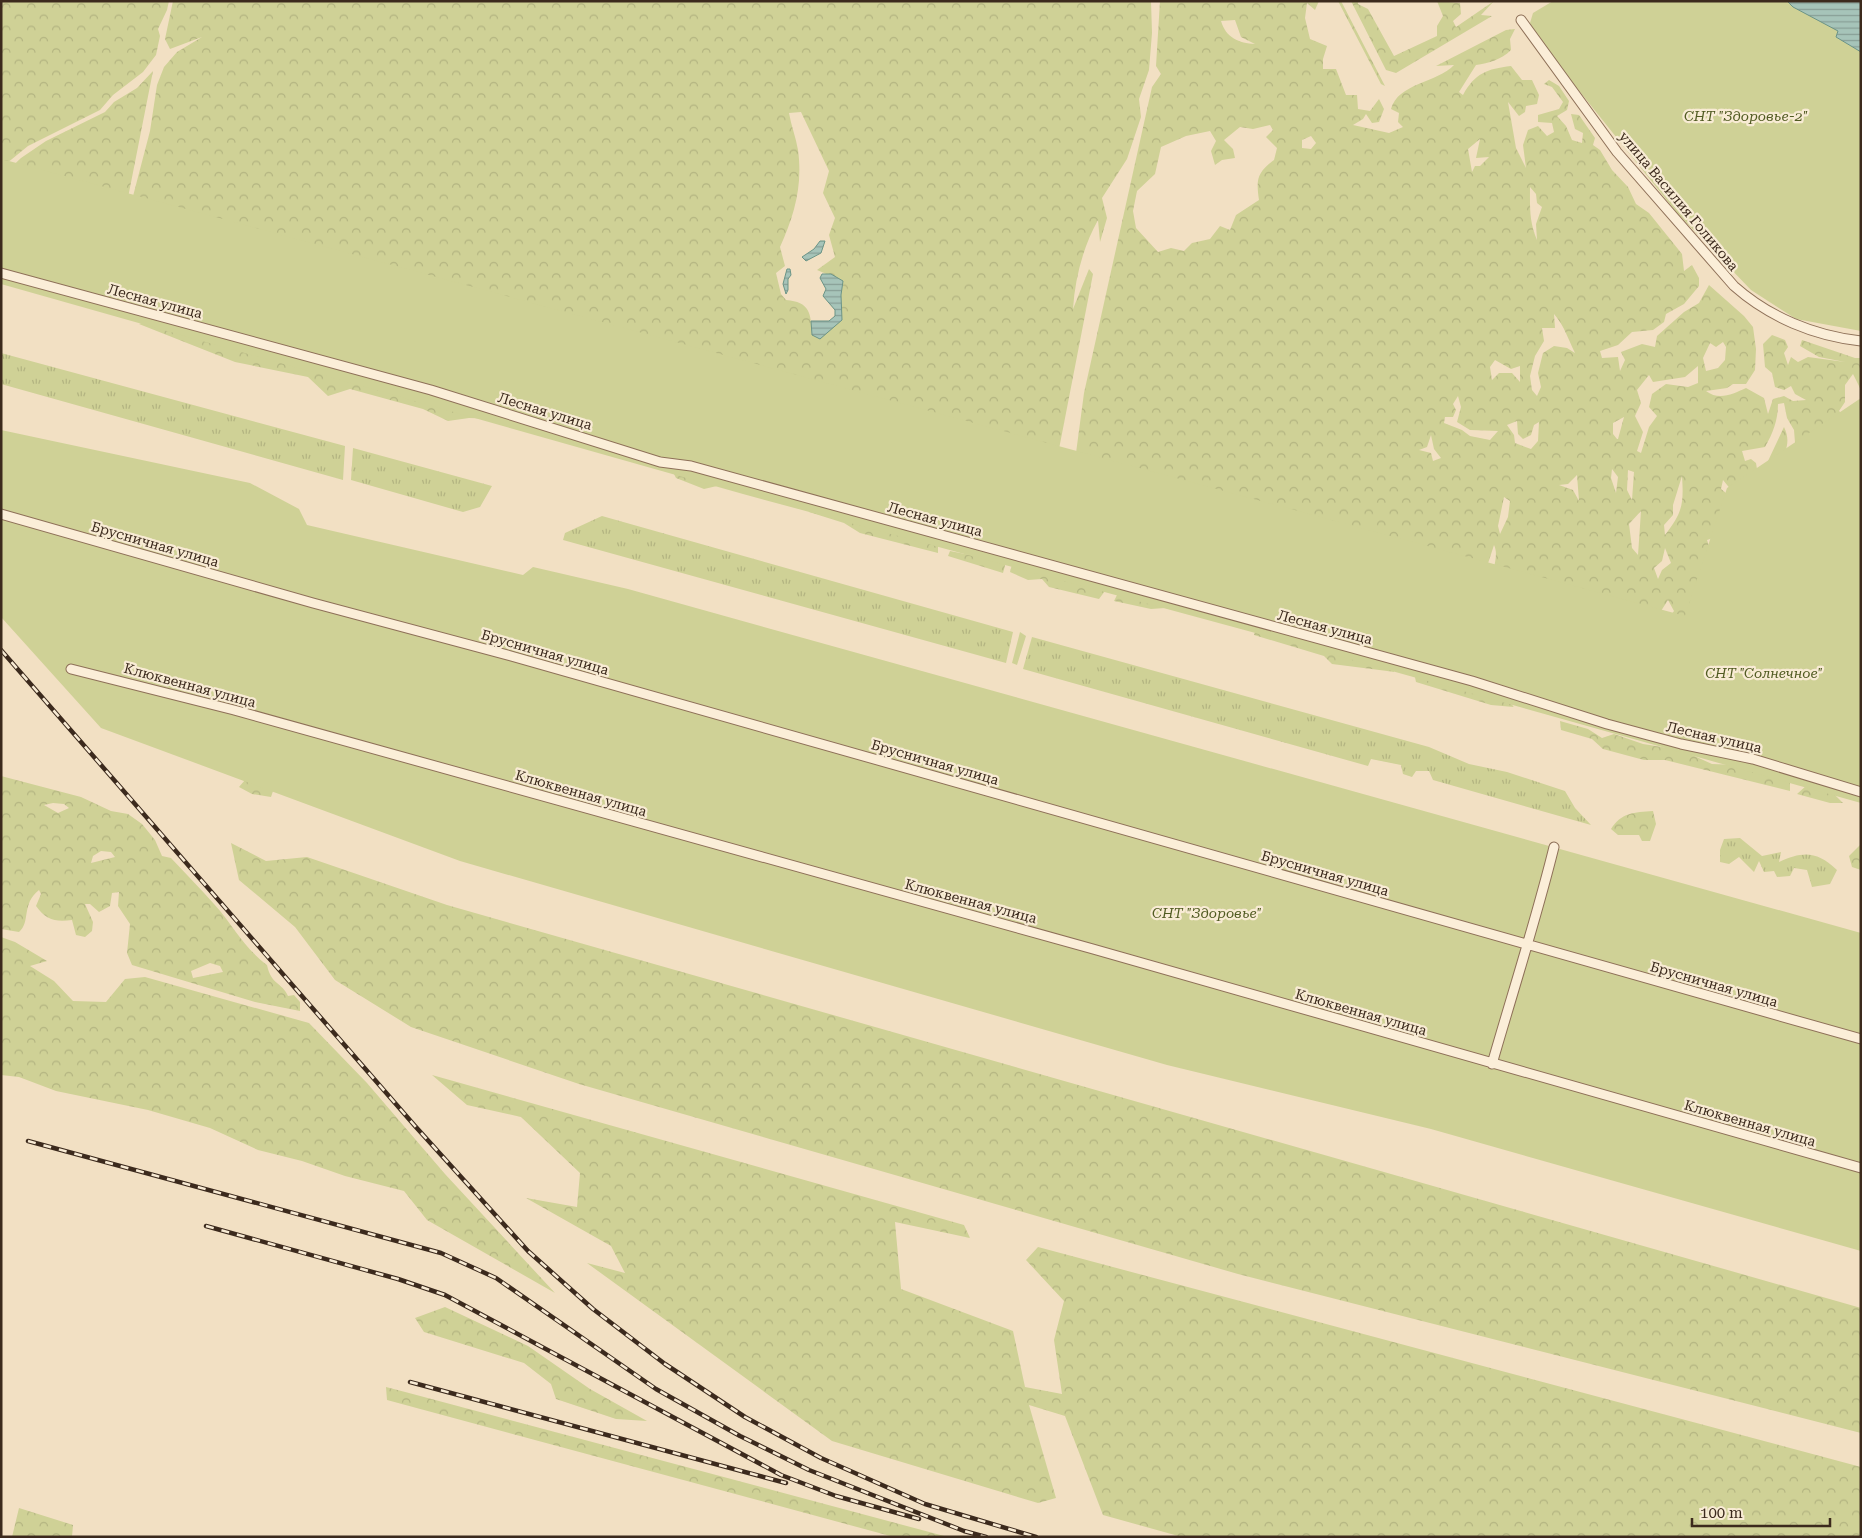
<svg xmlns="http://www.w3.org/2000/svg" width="1862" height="1538" font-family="'Roboto Serif',serif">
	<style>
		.grass { fill: url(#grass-tufts) }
		.forest { fill: url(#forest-crowns); fill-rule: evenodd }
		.green { fill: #cfd196 }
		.water { fill: url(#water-rules); stroke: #6b9486 }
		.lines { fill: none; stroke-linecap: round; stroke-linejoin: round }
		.street-casing { stroke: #8e7058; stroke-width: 11 }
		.street { stroke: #fbeed8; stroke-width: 9 }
		.rail-casing { stroke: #3c2a1d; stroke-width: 4.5 }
		.rail { stroke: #f8ebd4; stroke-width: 2.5; stroke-dasharray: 8; stroke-linecap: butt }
		.labels { text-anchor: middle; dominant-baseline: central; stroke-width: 4.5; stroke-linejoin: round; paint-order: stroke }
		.park-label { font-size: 14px; font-style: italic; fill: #515b22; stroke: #f8ebd4 }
		.street-label { font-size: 14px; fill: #3c2a1d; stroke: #f8ebd4 }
	</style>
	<defs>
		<pattern id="grass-tufts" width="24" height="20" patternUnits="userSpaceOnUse" patternTransform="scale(1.25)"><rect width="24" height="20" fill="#cfd196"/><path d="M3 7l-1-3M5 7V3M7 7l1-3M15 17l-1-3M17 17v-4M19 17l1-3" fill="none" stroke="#b3b481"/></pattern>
		<pattern id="forest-crowns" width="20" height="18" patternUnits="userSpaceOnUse" patternTransform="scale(1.25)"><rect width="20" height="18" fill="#cfd196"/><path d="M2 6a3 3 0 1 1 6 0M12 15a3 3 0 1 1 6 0" fill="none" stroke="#b3b481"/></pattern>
		<pattern id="water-rules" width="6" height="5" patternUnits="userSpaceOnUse" patternTransform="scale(1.25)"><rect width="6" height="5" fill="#a6c4b9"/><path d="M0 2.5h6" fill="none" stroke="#889f96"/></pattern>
	</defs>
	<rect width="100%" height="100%" fill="#f2e0c3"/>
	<path class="grass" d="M1,353L345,446L343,480L1,384Z
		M353,448L492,486L480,507L463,512L351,480Z
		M602,516L1013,632L1006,663L563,540L565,533Z
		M1020,632L1026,636L1017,665L1012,663Z
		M1032,637L1429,747L1469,764L1507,772L1565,791L1575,808L1591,825L1433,780L1429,771H1416L1412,777L1403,774L1401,765L1371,759L1368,766L1023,669Z
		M1740,838L1762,856L1781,852L1779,862C1803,851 1817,851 1837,870L1830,884L1812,887L1807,870L1794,868L1790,876L1777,877L1774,871L1764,872L1759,861L1754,872L1739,857L1729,864L1720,862V850L1724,839Z"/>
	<path class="forest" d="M1,1H169L167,10L158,29L160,36L156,55L143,72L113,95L100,110L28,146L1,168Z
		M173,1H1151L1152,33L1149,70L1139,99L1141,117L1127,159L1102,198L1107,218L1100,242L1098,220C1083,247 1075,278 1073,309L1089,269L1093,274L1059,449L132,200L150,131L157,85L164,67L177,52L202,37L170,49L165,39ZM801,112L829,171L823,193L835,218L829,235L835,257L817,270L843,281L841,295L842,320L812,335C811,313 810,302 786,300L781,294L776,273L785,266L780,247C794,216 803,186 798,150C796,138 791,125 789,113Z
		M1160,1H1319L1315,10L1307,3L1305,18L1310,39L1327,46L1323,59V69H1336L1346,95H1357L1358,109L1370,111L1379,99L1384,109L1379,122L1372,123L1366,114L1363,119L1353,125L1389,133L1403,127L1398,122L1399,113L1391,109C1398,83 1437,83 1454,65L1436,66L1506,30L1515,29L1510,39L1511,50C1501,60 1489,63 1476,65L1459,92L1463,95C1475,73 1487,69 1511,66L1522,80H1532L1539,95L1537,104L1526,106L1525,112L1519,116L1508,102L1516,148L1526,168L1523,145L1528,130L1538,126L1547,136L1554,132L1552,123L1538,122V115L1559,109L1563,102L1552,87L1544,84L1549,80L1559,86L1569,101L1567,110L1557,116L1566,126L1572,140L1582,143L1583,133L1575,129L1571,114L1579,115L1595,138L1593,145L1600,150L1612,170L1628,187L1636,204L1649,213L1682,254L1684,271L1692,265L1699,278V286L1684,304L1666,314L1664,322L1653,330L1632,332L1618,345L1600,351L1602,358L1618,357L1620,371L1625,360L1621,352L1642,344L1655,347L1657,336L1684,312L1699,303L1709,285L1744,316L1753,327L1756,349L1755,370L1746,384H1733L1727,388L1706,391C1719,401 1733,394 1746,388L1764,398L1768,414L1773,399L1784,396L1793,401L1806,400L1795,394L1791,386L1784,390L1775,387L1772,373L1765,367L1763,344L1772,335L1785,340L1788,347L1784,353L1788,365L1791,357L1798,362L1808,357L1845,362L1819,357L1800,346L1802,340L1855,358H1861V390L1853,374L1845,385V402L1839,411L1848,419L1861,418V517L1845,507L1841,495L1834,496L1820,485L1815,490L1828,499L1821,512L1813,515L1806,506L1804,486L1811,479L1808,471L1796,455L1794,430L1787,418L1784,403L1778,404C1778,420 1773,433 1765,447L1742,451L1745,461L1751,459L1756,463L1758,475L1768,461L1784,427C1793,446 1781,452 1784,469L1798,478C1803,508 1801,517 1789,545L1778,540V530L1786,519L1775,520L1773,528L1765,525L1773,517L1776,507L1761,510L1759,495L1748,505L1741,500V490L1732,491L1723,480L1721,489C1735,500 1743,509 1743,528L1735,530L1734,543L1739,545L1753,529L1758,535L1768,532C1775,543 1777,552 1772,564L1764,557L1758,564L1761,577L1768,576L1772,570L1782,571L1784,565L1780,562L1786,555L1800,549L1804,534L1819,525L1843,518L1852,526L1861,528V558H1850L1855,566L1861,567V585L1854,592L1849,586V566L1842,572L1831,569L1828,559L1829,552L1819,550L1813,543L1807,558L1799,559L1798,575L1800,570L1807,567L1815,569V556L1821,557L1824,568L1831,576L1825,585L1828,605L1837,614L1830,620L1824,643L1823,658L1815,672L1813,697H1805L1803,708L1816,713L1813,719L1804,716L1801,719L1785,718L1779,714L1792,709L1800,699L1790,685V699L1781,701L1783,684L1776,683L1768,676L1766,655L1760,656L1765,685L1760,692L1744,686V673L1735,671L1730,680L1702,675L1697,683L1691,679V667H1681L1675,674L1677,691L1669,688L1666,658C1640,653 1633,651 1620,626L1612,635L1584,628L1573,622L1574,609L1552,614L1547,627L1543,621L1529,632H1522L1516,622L1521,614L1517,601L1505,603L1509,613L1498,614L1491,607C1494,600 1492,595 1491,588C1490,574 1500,557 1494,545L1481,585L1490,596L1486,603L1471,602L1459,606L1450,592L1461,584L1451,581L1449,586H1436L1439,596L1430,600L1424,592L1418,564L1410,565L1403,579L1395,589C1374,586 1354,579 1333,579L1331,592L1320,591L1319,584L1322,573H1313L1302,581L1289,580L1281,570L1288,560H1275L1266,554L1257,561L1238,566L1231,553L1229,532L1223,529L1218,514L1214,525L1201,528L1187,521C1174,527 1150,528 1136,519C1132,517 1129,511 1126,507L1111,514L1106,503L1080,499L1077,510L1067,512L1063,505L1068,495V484L1074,468L1084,393L1152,87L1161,74L1156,66ZM1235,20L1241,37L1255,44C1239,43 1226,38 1221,21ZM1270,125L1273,130L1266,137L1277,148L1274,160C1257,173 1256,179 1259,200L1236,215L1230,230L1220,226L1210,239L1192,243L1184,251L1171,248L1158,252L1136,228L1133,211L1137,191L1155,174L1161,147L1186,136L1210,131L1216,141L1211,151L1215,165L1222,160L1235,158L1233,149L1224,140L1240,127L1253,129ZM1311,136L1316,143L1311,149L1302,148V140ZM1480,139L1476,158L1489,157L1480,166H1475L1472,172L1468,149ZM1530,187L1536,194L1537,203L1542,207L1536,224L1537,240C1529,222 1530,206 1530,187ZM1554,314C1565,327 1568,339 1575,353L1567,348L1554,346L1543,353L1538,373L1541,387L1537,396L1532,390L1530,376L1535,356L1544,341L1542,328H1555ZM1723,342L1726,347L1725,360L1718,368L1706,371L1703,358L1710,343L1716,347ZM1495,360L1511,369L1520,366V382L1512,373H1499L1492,380L1490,367ZM1698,366V383L1688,387L1666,384L1652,394L1649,407L1657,416L1649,427L1641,453L1637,451L1643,432L1635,416L1641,403L1637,390L1649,375L1653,382L1685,377ZM1458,396L1461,407L1457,422L1470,430L1498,431L1490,440L1470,436L1462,430L1444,423L1445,417H1453L1456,410L1453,404ZM1624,417L1618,439H1617L1613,434V423ZM1517,421L1518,434L1523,439L1531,435L1534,425L1539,422L1538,441L1531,449L1515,443L1514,435L1507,425ZM1431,435L1434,449L1441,458L1433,461L1431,453L1419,450L1427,447ZM1612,469L1618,477L1616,493L1611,478ZM1628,470L1634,472L1632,500L1627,490ZM1577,475L1579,501L1573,490L1559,485L1568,484ZM1682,476C1684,505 1682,513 1665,535L1664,525L1673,515V505ZM1504,497L1510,501L1508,517L1500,534L1498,526ZM1641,511L1638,555L1632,548L1629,524ZM1716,537L1718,558L1712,555L1707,540ZM1665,548L1671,563L1662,570L1658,579L1654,568L1662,561ZM1732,595L1747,596H1748L1729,609L1724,602ZM1668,600L1674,611L1667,620L1657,624L1650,621L1643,624V611H1661ZM1684,640L1682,653L1672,655V650Z
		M1338,1H1341L1385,86L1381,84Z
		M1351,1H1358V4L1368,9L1394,56L1437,36V26L1443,16L1437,1L1460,3L1461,14L1453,21L1456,27L1494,1L1481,15L1492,16L1396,73L1386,70Z
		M153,71L123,223L1,177L21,158L46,141L105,112L114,102L137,88Z
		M153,319L500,419L469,418L448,421L423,409L350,389L328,396L308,377L235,362L139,324Z
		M673,472L717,486L704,489L676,478Z
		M808,505L904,530L913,540L927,536L938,542V553L860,533L844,523L809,512Z
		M950,551L1006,562L1003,573L948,556Z
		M1013,560L1105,591L1099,599L1049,587L1042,579L1028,580L1010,572Z
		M1119,591L1165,608L1151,609L1114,601Z
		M1256,628L1383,662L1395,672L1332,664L1324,656L1254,635Z
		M1414,673L1505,697L1514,707L1491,705L1416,682Z
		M1560,721L1588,729L1602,738L1614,734L1643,744L1681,750L1712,764L1737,765L1790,777V791L1665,760H1644L1603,749L1592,739L1561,730Z
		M1,776L81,797L111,811L128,814L142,824L155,840L162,856L171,858C185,873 200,888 214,904C234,926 242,946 267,965C271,985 282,982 288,996L294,995L300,1002V1011L255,1002L132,965L127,953L130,924L118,906L119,892L112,893L110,906L99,912L90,904H85L93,922L92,931L85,937L76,935L72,920C55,922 46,920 36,906L41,894L39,890C21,904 31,922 19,932L1,929ZM53,803L64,804L69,808L58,813L44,805ZM101,851L111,852L115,857L91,863L93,856ZM210,963L220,966L223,972L193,978L191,971Z
		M245,780L274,788L271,797L252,794L239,787Z
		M1807,785L1832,792L1843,803H1830L1797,794Z
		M1653,811L1656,824L1650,841H1642L1639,835H1618L1611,829C1621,813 1634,812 1653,811Z
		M231,843L266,861L307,857L447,905L1861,1308V1433L1238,1274L579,1084L411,1027L335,980L295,927L239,880Z
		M1861,844V870L1852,867L1849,856Z
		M1,937L15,942L47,961L30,966L54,981L73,1001L106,1002L125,979L145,977L309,1023L367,1083L445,1174L555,1293L427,1220L404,1191L345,1176L302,1161L258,1150L210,1128L148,1110L56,1091L19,1077L1,1075Z
		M432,1075L964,1225L970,1238L895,1222L901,1289L1013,1331L1025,1387L1062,1394L1054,1340L1064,1301L1026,1260L1038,1247L1861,1467V1537H1182L1103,1515L1065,1416L1029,1405L1056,1498L1038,1503L832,1441L587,1263L625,1273L611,1246L526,1198L577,1207L580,1173L521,1117L467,1105Z
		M445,1307L528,1346L590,1389L647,1421L616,1419L556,1399L551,1384L524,1363L424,1332L415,1318Z
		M386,1387L409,1393L948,1537H894L387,1400Z
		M19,1508L73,1525L72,1537H12Z"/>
	<path class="green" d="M1553,1H1787L1793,7L1839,31L1836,37L1861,52V331L1796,319L1751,290L1677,213L1540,42L1530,23L1533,13Z
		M1,160L9,161L1685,616L1727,488L1861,398V803L1289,642L743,494L1,284Z
		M1,430L250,483L299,509L307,525L523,575L533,567L628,589L1861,933V1251L1431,1129L1167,1065L460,861L101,728L1,617Z"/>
	<path class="water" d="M1787,1H1861V52L1836,37L1838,31L1793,7Z
		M820,241H825L821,253L806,261L802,257L814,249Z
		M787,269H790L791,275L788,279V290L786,294L783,284Z
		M822,274H831L843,281L841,295L842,320L820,339L812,335L811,321H829L835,316V310L823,296L826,289L820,278Z"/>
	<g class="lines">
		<g class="street-casing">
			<path id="street" d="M1521,20L1617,152L1734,286C1769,317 1814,336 1861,341
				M1,273L431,390L660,462L691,466L1472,681L1607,724L1681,744L1753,759L1861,792
				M1,514L313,603L511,656L1861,1039
				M71,669L234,710L1093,949L1861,1168
				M1492,1064C1513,991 1536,920 1554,847"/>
		</g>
		<use href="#street" class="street"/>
		<g class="rail-casing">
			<path id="rail" d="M1,650L415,1126L528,1251L593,1309L665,1364L745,1417L821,1458L925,1504L1036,1537
				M28,1141L441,1253L496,1278L656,1389L740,1436L809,1470L964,1531L986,1537
				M206,1226L398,1279L445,1295L781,1475L836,1496L919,1519
				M410,1382L786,1483"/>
		</g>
		<use href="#rail" class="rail"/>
	</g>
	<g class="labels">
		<g class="park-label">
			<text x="1746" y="116">СНТ "Здоровье-2"</text>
			<text x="1764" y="673">СНТ "Солнечное"</text>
			<text x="1207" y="913">СНТ "Здоровье"</text>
		</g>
		<g class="street-label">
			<text transform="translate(1679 201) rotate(50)">улица Василия Голикова</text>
			<text transform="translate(155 301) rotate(15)">Лесная улица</text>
			<text transform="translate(545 411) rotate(17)">Лесная улица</text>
			<text transform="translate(935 519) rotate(15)">Лесная улица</text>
			<text transform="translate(155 544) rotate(16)">Брусничная улица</text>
			<text transform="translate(1325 627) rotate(15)">Лесная улица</text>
			<text transform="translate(545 652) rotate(16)">Брусничная улица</text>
			<text transform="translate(190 685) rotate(15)">Клюквенная улица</text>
			<text transform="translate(1714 737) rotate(13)">Лесная улица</text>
			<text transform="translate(935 762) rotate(16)">Брусничная улица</text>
			<text transform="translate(581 793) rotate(16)">Клюквенная улица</text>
			<text transform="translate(1325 873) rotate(16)">Брусничная улица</text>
			<text transform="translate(971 901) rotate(15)">Клюквенная улица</text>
			<text transform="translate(1714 984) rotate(16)">Брусничная улица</text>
			<text transform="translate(1361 1012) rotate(16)">Клюквенная улица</text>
			<text transform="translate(1750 1123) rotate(16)">Клюквенная улица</text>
		</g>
	</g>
	<rect width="1862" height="1538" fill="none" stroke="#3c2a1d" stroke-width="5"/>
	<path d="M1692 1518v8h138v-8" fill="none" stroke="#3c2a1d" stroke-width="2.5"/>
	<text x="1700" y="1518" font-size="15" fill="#3c2a1d" stroke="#f8ebd4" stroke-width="4" paint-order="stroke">100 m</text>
</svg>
